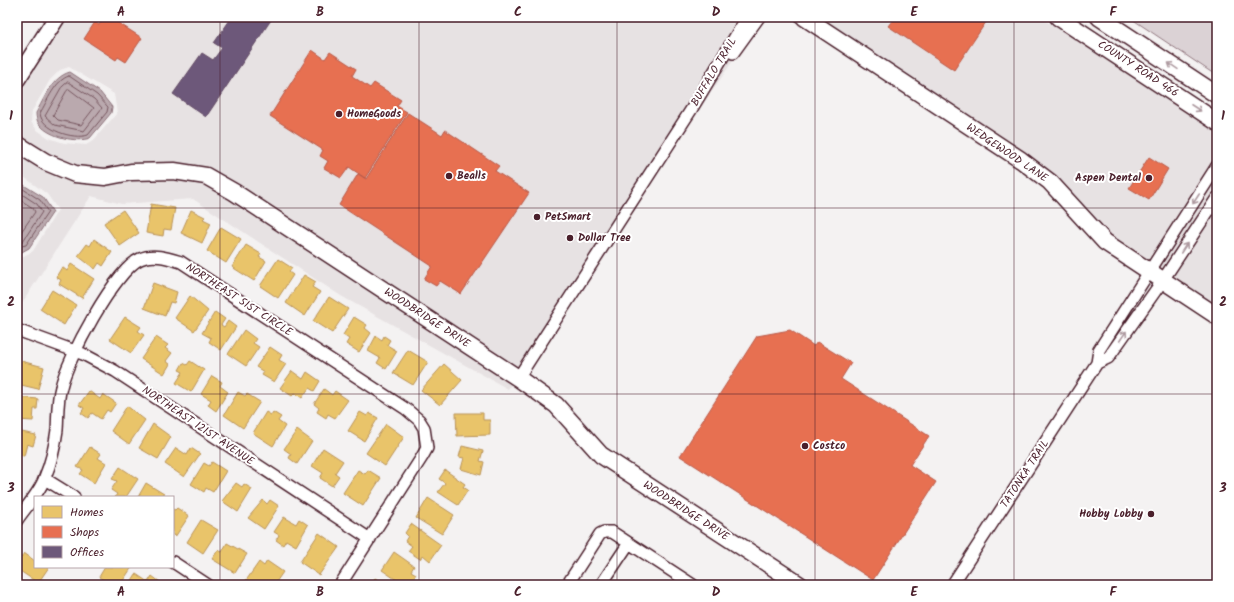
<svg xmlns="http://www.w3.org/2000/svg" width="1234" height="602" font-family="Kalam,sans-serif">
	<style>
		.built { fill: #e7e2e3; fill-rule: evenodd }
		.green { fill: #dbd2d5; stroke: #927880 }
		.water { fill: #baa9ae; stroke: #8d727a }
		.homes { fill: #e9c46a; stroke: #b99257 }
		.shops { fill: #e76f51; stroke: #b85746 }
		.offices { fill: #6d597a; stroke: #624862 }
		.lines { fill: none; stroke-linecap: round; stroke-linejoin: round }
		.shore { stroke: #77565f; stroke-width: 1 }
		.street-casing { stroke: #4a1f2b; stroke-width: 14 }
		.secondary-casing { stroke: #4a1f2b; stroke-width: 19 }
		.street { stroke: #fff; stroke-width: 11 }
		.secondary { stroke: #fff; stroke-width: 16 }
		.oneway { stroke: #ae9aa0 }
		.grid { fill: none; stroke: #4a1f2b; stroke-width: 1; stroke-opacity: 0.55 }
		.poi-dot { fill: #4a1f2b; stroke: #fff; stroke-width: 1.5 }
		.labels { text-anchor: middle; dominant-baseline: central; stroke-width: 4; stroke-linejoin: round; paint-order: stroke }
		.street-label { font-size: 11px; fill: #4a1f2b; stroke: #fff }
		.poi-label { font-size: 11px; font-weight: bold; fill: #4a1f2b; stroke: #fff; text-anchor: start }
		.neatline { fill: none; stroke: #4a1f2b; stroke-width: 1.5 }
		.grid-label { font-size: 13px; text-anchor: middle; font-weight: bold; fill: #4a1f2b }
	</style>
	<rect width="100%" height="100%" fill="#f4f2f2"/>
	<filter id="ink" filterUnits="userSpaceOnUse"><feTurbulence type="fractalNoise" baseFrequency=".025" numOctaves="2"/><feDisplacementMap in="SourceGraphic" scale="8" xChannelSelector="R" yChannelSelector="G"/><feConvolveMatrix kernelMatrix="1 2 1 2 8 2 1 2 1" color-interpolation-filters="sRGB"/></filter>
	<g filter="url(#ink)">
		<path class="built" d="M64,17H763L519,372L209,171H105L76,168L48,157L17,137V88ZM69,67L114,94L117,113L93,141L86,145L64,143L49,138L37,130L31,122L32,111L50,80L60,70Z
			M813,17H1040L1217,132V309L1109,238L1054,178Z
			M17,151L42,167L173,177L204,182L513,382L508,389L341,296L193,199L122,204L91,196L17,311V256L22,257L33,251L58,210L47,194L17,172Z"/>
		<path class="green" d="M1129,17H1217V76Z"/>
		<path class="water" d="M70,72L100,92L112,107L111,113L90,138C76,143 50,137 40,125C37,122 36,117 36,113C44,99 52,77 70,72Z
			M17,181L43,197L53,212L29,248L20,253L17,250Z"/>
		<path class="homes" d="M151,204L175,208L171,230L164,229L163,236L146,233Z
			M123,210L139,233L120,246L104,223Z
			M191,210L205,217L203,219L211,223L202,243L181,233Z
			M221,227L241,239L226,263L207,251Z
			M94,239L112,252L103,266L99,263L95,269L78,256L87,244L90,246Z
			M246,245L261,254L259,257L266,261L254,281L232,267Z
			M278,259L292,268L289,272L293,275L278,298L260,286Z
			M71,264L94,279L82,298L59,284L61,280L56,277L62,267L67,271Z
			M304,275L316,282L312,287L320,292L305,316L286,303Z
			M153,283L177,292L174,303L170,302L165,316L144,308Z
			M52,290L76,305L64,325L40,309Z
			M190,296L208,311L194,331L175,318Z
			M329,297L348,309L332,333L313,321Z
			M215,312L225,319L221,325L224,327L228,321L236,327L221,350L209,342L211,338L202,333Z
			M125,317L141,327L138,331L144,335L131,353L110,339Z
			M354,317L367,325L365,328L371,333L359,352L346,344L349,339L343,335Z
			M244,330L256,339L253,343L259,347L246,366L228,354Z
			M376,336L382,340L384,336L390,340L387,345L397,351L386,369L377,363L380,358L368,351Z
			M156,337L168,345L165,348L172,353L166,361L170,364L164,374L141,359Z
			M270,347L282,355L279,360L286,364L274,382L262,375L264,372L256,367Z
			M408,350L428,362L413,385L393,373Z
			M17,360L44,367L38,389L17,384Z
			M190,361L204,370L191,392L176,383L183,372L179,370L183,363L187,365Z
			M444,364L462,380L440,405L421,390Z
			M292,371L303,379L307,372L320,381L314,391L309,388L302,398L295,393L292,396L280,388Z
			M212,376L222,382L220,386L228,392L216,411L208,405L211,400L201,394Z
			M324,389L332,395L335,391L348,400L335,418L328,414L326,418L317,412L319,408L314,404Z
			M89,391L100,399L103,394L116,403L110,412L107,410L101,419L92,413L88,418L81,413L84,408L79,405Z
			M238,392L245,396L247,394L260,402L243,428L224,415Z
			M17,397L38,399L37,409H34L33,421L17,420Z
			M127,406L145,420L129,444L111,431Z
			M266,412L271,415L273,412L281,417L278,421L285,426L273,446L253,433Z
			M360,412L367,416L369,413L378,418L364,441L348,431Z
			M456,413H483V420H490V435L457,436Z
			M153,424L171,437L158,459L139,448Z
			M386,424L404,437L385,466L366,453Z
			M297,430L312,441L297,464L289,458L291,454L284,449Z
			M17,431L36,435L33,446L27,444L24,456L17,455Z
			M462,446L483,451L480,461L484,462L481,475L461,469L464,458L459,457Z
			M90,447L101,454L98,458L106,463L94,483L80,474L83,470L77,467Z
			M176,448L187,455L191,448L200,454L184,477L165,464Z
			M323,448L343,461L335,473L339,476L332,486L320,478L323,473L312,466Z
			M212,462L226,471L213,492L206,488L204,492L191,484L204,463L209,466Z
			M120,467L138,479L126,497H115L117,494L111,490L117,481L112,479Z
			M358,470L365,474L368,470L381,478L363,506L343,493Z
			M445,470L465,484L463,487L468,490L458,505L438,492L445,483L439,479Z
			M146,483L164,494L163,497H138Z
			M236,483L242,487L244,484L252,489L238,512L222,501Z
			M428,498L454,515L442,534L416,518Z
			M263,500L267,504L270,500L279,506L264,529L248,518Z
			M177,508L189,516L175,537L173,535V509L175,510Z
			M284,517L296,524L299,519L308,525L296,546L286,540L283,545L276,540L279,535L274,532Z
			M201,520L218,530L203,553L187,542Z
			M411,524L441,545L430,561L423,555L420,559L408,551L412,546L405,541L408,536L405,533Z
			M319,533L339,547L319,575L300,562Z
			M227,543L247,554L235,573L212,559L218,550L222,552Z
			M394,552L414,566L411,571L416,574L408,585H404L382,570Z
			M24,553L35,561V567H49L38,583L17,569V564Z
			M267,561L283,572L274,585H249L245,582L259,562L264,566Z
			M105,567H132L120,585H111L99,577Z
			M136,574L148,582L152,576L160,582L158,585H129Z
			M375,578L386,585H370Z
			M17,580L25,585H17Z
			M298,581L304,585H296Z"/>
		<path class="shops" d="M104,17H109L142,38L126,62L118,57L116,60L84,39L95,22L99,25Z
			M895,17H977L986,22L954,70L888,26Z
			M312,50L325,59L330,52L356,69L352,76L370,88L374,83L401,100L397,106L407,112L365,178L349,167L341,178L324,168L328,161L320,156L323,150L270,116Z
			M408,113L442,135L445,130L499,166L495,171L529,193L461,294L440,281L436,286L424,279L432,266L339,205L358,174L366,179Z
			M1149,157L1168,169L1149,200L1129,188Z
			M790,330L814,346L817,342L851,363L841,379L929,436L910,465L936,482L873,580L680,456L757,336Z"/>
		<path class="offices" d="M232,17H273L206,117L173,94L202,53L213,60L222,48L214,43Z"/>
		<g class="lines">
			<path class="shore" d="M69,76L97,95L108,107L107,112L88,135C74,140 41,130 40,113C47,102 55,80 69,76Z
				M68,82L94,99L102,108L84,131L55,125L45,116L61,88Z
				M69,89L94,108L81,125L58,120L53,115L66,92Z
				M17,185L40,200L48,212L26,245L17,247
				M17,191L37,204L42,212L23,241L17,242
				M17,198L33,208L35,212L19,235L17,236"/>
			<g class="street-casing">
				<path id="street" d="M733,53L759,17
					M17,330L83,354L115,371L370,539
					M1097,363L1108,358L1163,280L1217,198
					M518,378L691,110L747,17
					M45,479L74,497
					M17,520C25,508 41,491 45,477C51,463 55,445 57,430C58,415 57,401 61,387C67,360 115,270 140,259C153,253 168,258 181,262L406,409L419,420L424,428L427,448L422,457L340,585
					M173,562L208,585
					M567,585L600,534L604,532H612L693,585
					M601,585L629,543
					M952,585L1097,363L1099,350L1217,166"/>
			</g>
			<g class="secondary-casing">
				<path id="secondary" d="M804,17L1021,160L1050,182L1105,242L1217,316
					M1058,17L1217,122
					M1099,17L1217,95
					M17,79L57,17
					M17,144L46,162L75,174L105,177L131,172L174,171L206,176L234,192L518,378L556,405L601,455L800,585"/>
			</g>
			<use href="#street" class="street"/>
			<use href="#secondary" class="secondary"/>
		</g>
		<defs><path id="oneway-shaft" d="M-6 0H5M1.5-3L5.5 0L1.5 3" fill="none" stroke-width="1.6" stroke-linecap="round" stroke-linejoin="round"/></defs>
		<g class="oneway">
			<use href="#oneway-shaft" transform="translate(1173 66) rotate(-146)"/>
			<use href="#oneway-shaft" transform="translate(1196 108) rotate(33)"/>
			<use href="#oneway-shaft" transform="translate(1196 199) rotate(123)"/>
			<use href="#oneway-shaft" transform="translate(1184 248) rotate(-57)"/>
			<use href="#oneway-shaft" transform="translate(1123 336) rotate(-56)"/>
		</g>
	</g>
	<path class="grid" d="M220,17V585M419,17V585M617,17V585M815,17V585M1014,17V585M17,208H1217M17,394H1217"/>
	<g class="poi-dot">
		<circle cx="339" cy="114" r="4"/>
		<circle cx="449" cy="176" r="4"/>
		<circle cx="1149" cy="178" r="4"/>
		<circle cx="537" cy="217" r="4"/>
		<circle cx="570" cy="238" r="4"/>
		<circle cx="805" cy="446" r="4"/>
		<circle cx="1151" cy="514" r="4"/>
	</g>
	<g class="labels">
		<g class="street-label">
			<text transform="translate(1138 69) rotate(33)">COUNTY ROAD 466</text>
			<text transform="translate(714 72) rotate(-59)">BUFFALO TRAIL</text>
			<text transform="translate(1007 153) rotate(34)">WEDGEWOOD LANE</text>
			<text transform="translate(239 300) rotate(33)">NORTHEAST 51ST CIRCLE</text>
			<text transform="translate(427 318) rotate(33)">WOODBRIDGE DRIVE</text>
			<text transform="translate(198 426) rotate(34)">NORTHEAST 121ST AVENUE</text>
			<text transform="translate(1025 474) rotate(-57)">TATONKA TRAIL</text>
			<text transform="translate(686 511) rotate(33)">WOODBRIDGE DRIVE</text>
		</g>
		<g class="poi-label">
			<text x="347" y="114">HomeGoods</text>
			<text x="457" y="176">Bealls</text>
			<text x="1141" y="178" text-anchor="end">Aspen Dental</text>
			<text x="545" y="217">PetSmart</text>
			<text x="578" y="238">Dollar Tree</text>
			<text x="813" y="446">Costco</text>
			<text x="1143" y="514" text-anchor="end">Hobby Lobby</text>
		</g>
	</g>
	<rect width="1234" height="602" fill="none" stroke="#fff" stroke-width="44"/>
	<rect x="34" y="496" width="140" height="72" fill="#ffffff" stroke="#b7a5aa"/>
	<rect x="42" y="506" width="20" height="12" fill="#e9c46a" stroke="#b7a5aa"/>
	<text x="70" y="516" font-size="12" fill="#4a1f2b">Homes</text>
	<rect x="42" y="526" width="20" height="12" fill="#e76f51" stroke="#b7a5aa"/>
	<text x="70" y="536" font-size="12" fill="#4a1f2b">Shops</text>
	<rect x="42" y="546" width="20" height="12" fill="#6d597a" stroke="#b7a5aa"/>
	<text x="70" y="556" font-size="12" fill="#4a1f2b">Offices</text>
	<rect x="22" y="22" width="1190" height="558" class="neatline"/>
	<g class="grid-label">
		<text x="121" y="16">A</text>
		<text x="320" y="16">B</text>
		<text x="518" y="16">C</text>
		<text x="716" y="16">D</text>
		<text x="914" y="16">E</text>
		<text x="1113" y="16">F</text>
		<text x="11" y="120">1</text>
		<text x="1223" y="120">1</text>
		<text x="11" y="306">2</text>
		<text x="1223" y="306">2</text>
		<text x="11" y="492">3</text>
		<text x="1223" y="492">3</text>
		<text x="121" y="596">A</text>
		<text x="320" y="596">B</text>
		<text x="518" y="596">C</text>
		<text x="716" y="596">D</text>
		<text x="914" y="596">E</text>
		<text x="1113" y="596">F</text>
	</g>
</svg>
